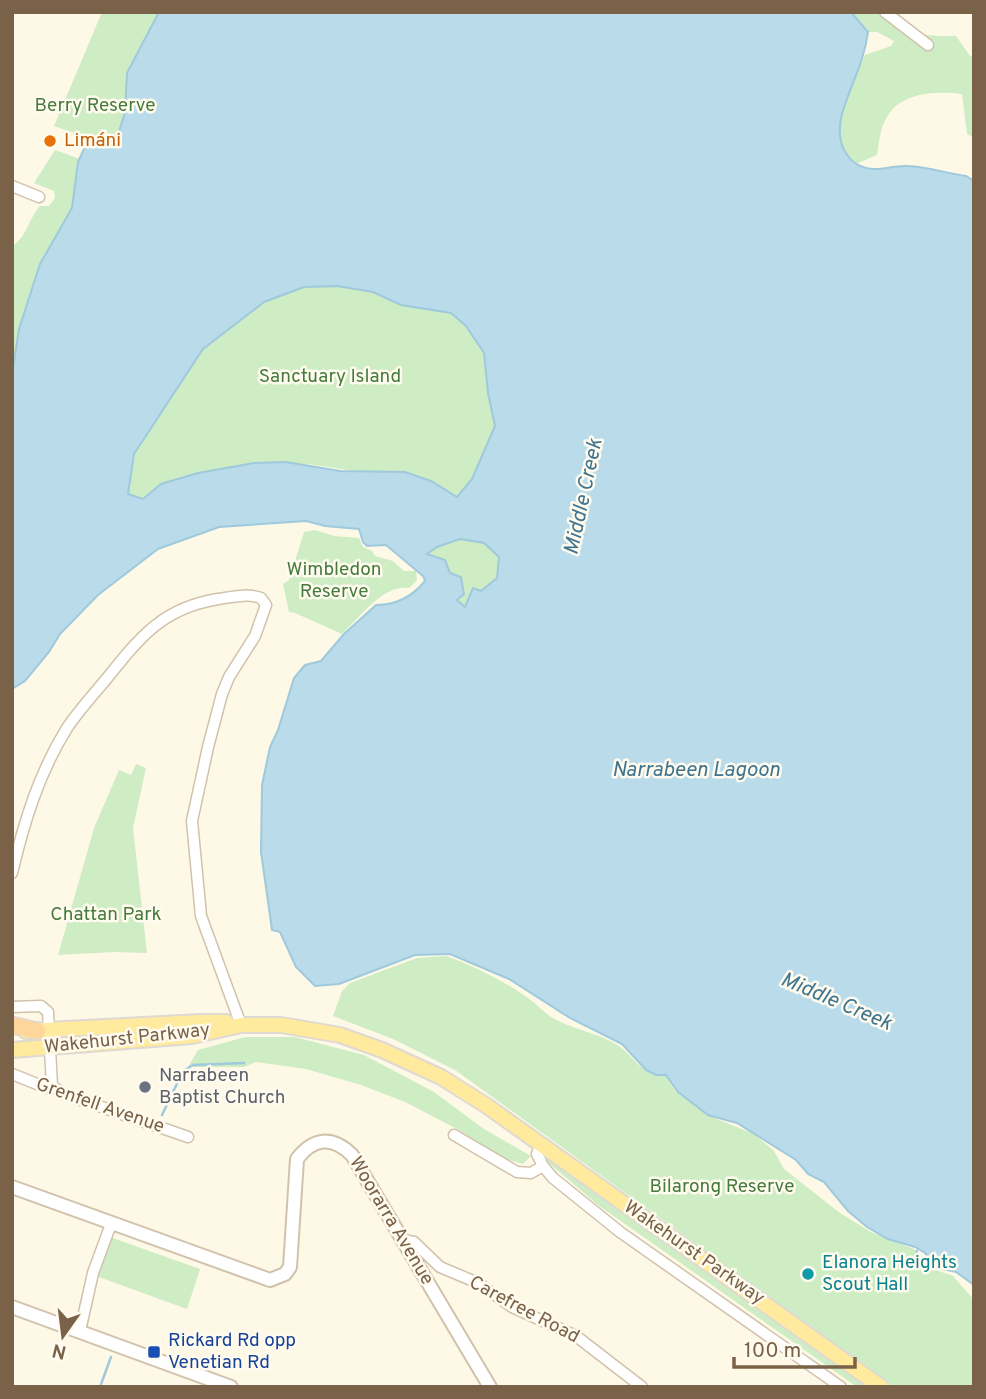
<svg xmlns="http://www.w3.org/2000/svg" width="986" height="1399" font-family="Overpass,sans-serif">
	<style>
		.green { fill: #ceedc4 }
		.water { fill: #b9dbea; stroke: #9fc9dc; stroke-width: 2; fill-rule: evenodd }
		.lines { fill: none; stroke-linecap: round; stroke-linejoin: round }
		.stream { stroke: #9fc9dc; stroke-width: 2.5 }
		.minor-casing { stroke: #d1c2ab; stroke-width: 13 }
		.tertiary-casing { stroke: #d1c2ab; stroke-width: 16 }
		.primary-casing { stroke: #dfd9d3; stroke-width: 18 }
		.trunk-casing { stroke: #dfd9d3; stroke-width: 19 }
		.minor { stroke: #fff; stroke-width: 10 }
		.tertiary { stroke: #fff; stroke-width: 12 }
		.primary { stroke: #ffea9d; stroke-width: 14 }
		.trunk { stroke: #fed69c; stroke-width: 16 }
		.food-dot { fill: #e8710a; stroke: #fffbef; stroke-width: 2.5 }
		.worship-dot { fill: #6b7280; stroke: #fffbef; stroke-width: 2.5 }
		.culture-dot { fill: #0f9aa8; stroke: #fffbef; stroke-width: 2.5 }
		.transit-dot { fill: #1a4fb4; stroke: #fffbef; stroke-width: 2.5 }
		.labels { text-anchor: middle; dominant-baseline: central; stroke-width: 5; stroke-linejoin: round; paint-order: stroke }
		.park-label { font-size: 19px; fill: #457b3d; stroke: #fffbef }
		.food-label { font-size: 19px; fill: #c56008; stroke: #fffbef; text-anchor: start }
		.street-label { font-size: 19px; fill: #7a6249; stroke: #fffbef }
		.worship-label { font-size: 19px; fill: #5b616d; stroke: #fffbef; text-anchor: start }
		.culture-label { font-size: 19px; fill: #0d838f; stroke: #fffbef; text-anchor: start }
		.transit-label { font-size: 19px; fill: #164399; stroke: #fffbef; text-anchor: start }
		.water-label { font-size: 21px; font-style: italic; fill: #407590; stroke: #fffbef }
	</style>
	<rect width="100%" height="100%" fill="#fef9e7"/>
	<path class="green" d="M102,12H159L127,73L125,112L118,135L102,143L54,126Z
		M851,12H877C895,34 931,37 956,36L970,56L974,55V138L967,134L962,94C937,91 901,92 887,117C880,128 879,143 877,155L856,164C821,137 852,87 865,55L891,46L894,41L877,32H868Z
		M55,150L80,159L72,208L40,264L19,329L12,374V247C30,232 27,221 40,206H49L55,198L54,191L34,183Z
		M337,286L373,292L401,305L451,313L466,326L484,354L488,393L495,426L472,479L456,497L431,481L405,472L367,473L308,464L161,484L143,499L128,494L134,454L203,349L264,302L304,287Z
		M315,530L334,536L359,538L363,547L372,551L375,556L393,561L404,571H416L417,580L409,588C383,584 359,618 342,634L295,613L289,612L283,584L289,580L304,532Z
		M460,539L484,543L499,557L497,578L470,598L465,607L456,600L450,573L426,554L437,547Z
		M136,764L146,768L133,828L147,953L115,952L58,955L94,828L119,770L131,775Z
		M446,956C470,964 508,983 528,998C537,1004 544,1013 553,1018C571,1029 595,1032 614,1043C634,1054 640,1076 666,1076L676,1092L707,1115L754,1134L774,1151L784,1169L840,1213L871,1232L914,1249L936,1270L953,1276L974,1300V1387H894L455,1070L393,1039L333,1016L342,991L350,983L417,958Z
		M245,1037H295L364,1055L434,1092L484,1129L531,1156L523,1164L506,1159L457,1129L405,1102L361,1085L306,1069L256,1062L244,1067H192L185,1072L198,1050Z
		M544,1155L870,1387H857L598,1205L543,1158Z
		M110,1237L200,1269L187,1309L96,1276Z"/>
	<path class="water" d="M159,12H851L868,32C864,64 850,85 842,114C835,140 845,168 875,169C886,169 897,165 908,166C927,167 947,173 966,176L974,181V1285L956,1272L939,1268L925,1253L915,1247L888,1239L867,1227L848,1211L824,1182L808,1174L796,1160L737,1123L708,1115L678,1092L666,1075H656L646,1070L622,1044L570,1018L509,979L450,954L415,955L339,984L315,986L296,967L280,932L272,930L261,852L262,785L270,747L278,730L294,678L305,665L321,661L343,635L376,605C397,605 412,597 425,581L423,576L386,545L367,546L363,542L359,529L325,526L306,521L219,527L158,549L98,595L60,634L49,652L25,681L12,689V374L19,329L40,264L72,208L78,162L88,140L102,143L118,135L125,112L127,73ZM337,286L373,292L401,305L451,313L466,326L484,353L488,393L495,426L472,479L457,497L431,481L405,472L340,471L286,462L254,463L198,473L161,484L143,499L128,494L134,454L203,349L264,302L304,287ZM460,539L484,543L499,557L497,578L481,591L473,588L465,607L457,600L464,594L461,577L450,573L445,560L427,554L437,547Z"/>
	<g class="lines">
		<path class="stream" d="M162,1115L183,1071L193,1065L244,1063
			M915,1257L917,1251
			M100,1387L111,1357"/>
		<g class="minor-casing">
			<path id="minor" d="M885,12L928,45
				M12,186L39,197
				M12,873C24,822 39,773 67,728C79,710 94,694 108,677C141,636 163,608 218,599C232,597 247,593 261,598L266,605L255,636L229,677L222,694L208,747L192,821L201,916L241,1025
				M12,1007L41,1006L48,1012L52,1086
				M12,1074L47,1088L52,1086L64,1094L188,1137
				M454,1135L517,1172L531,1173L543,1166
				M541,1144L537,1154L543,1166L553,1178L620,1232L841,1387
				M403,1240L414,1242L440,1267L478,1283L512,1307L576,1336L642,1387
				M80,1331L93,1273L111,1224"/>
		</g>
		<g class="tertiary-casing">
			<path id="tertiary" d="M12,1187L270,1280L285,1274L290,1267L297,1159C313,1138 332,1135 352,1155L490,1387
				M12,1307L231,1387"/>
		</g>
		<g class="primary-casing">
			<path id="primary" d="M26,1031L201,1022H226
				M12,1050L192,1036L241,1025H281L340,1035L382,1050L441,1077L487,1106L881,1387"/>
		</g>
		<g class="trunk-casing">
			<path id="trunk" d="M12,1025L37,1031"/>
		</g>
		<use href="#minor" class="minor"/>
		<use href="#tertiary" class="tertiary"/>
		<use href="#primary" class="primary"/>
		<use href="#trunk" class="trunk"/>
	</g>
	<circle class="food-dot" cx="50" cy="141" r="7"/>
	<circle class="worship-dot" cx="145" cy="1087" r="7"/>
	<circle class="culture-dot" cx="808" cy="1274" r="7"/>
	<rect class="transit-dot" x="147" y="1345" width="14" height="14" rx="3.5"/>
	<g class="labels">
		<g class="park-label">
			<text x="95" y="106">Berry Reserve</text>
			<text x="330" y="377">Sanctuary Island</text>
			<text x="334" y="570">Wimbledon<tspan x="334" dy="22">Reserve</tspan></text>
			<text x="106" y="915">Chattan Park</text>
			<text x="722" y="1187">Bilarong Reserve</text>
		</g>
		<g class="food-label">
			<text x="64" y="141">Limáni</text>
		</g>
		<g class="street-label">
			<text transform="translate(127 1039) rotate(-6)">Wakehurst Parkway</text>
			<text transform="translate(100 1106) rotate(19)">Grenfell Avenue</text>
			<text transform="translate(391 1221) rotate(59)">Woorarra Avenue</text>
			<text transform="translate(694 1253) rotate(35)">Wakehurst Parkway</text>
			<text transform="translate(524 1310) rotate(28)">Carefree Road</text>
		</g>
		<g class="worship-label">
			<text x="159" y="1076">Narrabeen<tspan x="159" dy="22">Baptist Church</tspan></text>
		</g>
		<g class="culture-label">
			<text x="822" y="1263">Elanora Heights<tspan x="822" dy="22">Scout Hall</tspan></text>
		</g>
		<g class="transit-label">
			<text x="168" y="1341">Rickard Rd opp<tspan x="168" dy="22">Venetian Rd</tspan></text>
		</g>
		<g class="water-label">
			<text transform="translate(584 497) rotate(-78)">Middle Creek</text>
			<text x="696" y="770">Narrabeen Lagoon</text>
			<text transform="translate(836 1002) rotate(23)">Middle Creek</text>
		</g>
	</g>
	<rect width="986" height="1399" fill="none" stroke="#7a6249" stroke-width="28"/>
	<g transform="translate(63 1336) rotate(194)" stroke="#fffbef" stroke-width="5" paint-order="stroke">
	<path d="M0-5L12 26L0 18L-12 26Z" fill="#7a6249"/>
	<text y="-10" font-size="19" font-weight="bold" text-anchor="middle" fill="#7a6249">N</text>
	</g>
	<path d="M734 1357v10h121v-10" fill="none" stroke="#7a6249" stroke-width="3.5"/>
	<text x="744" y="1357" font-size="21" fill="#7a6249" stroke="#fffbef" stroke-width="5" paint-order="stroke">100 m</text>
</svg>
